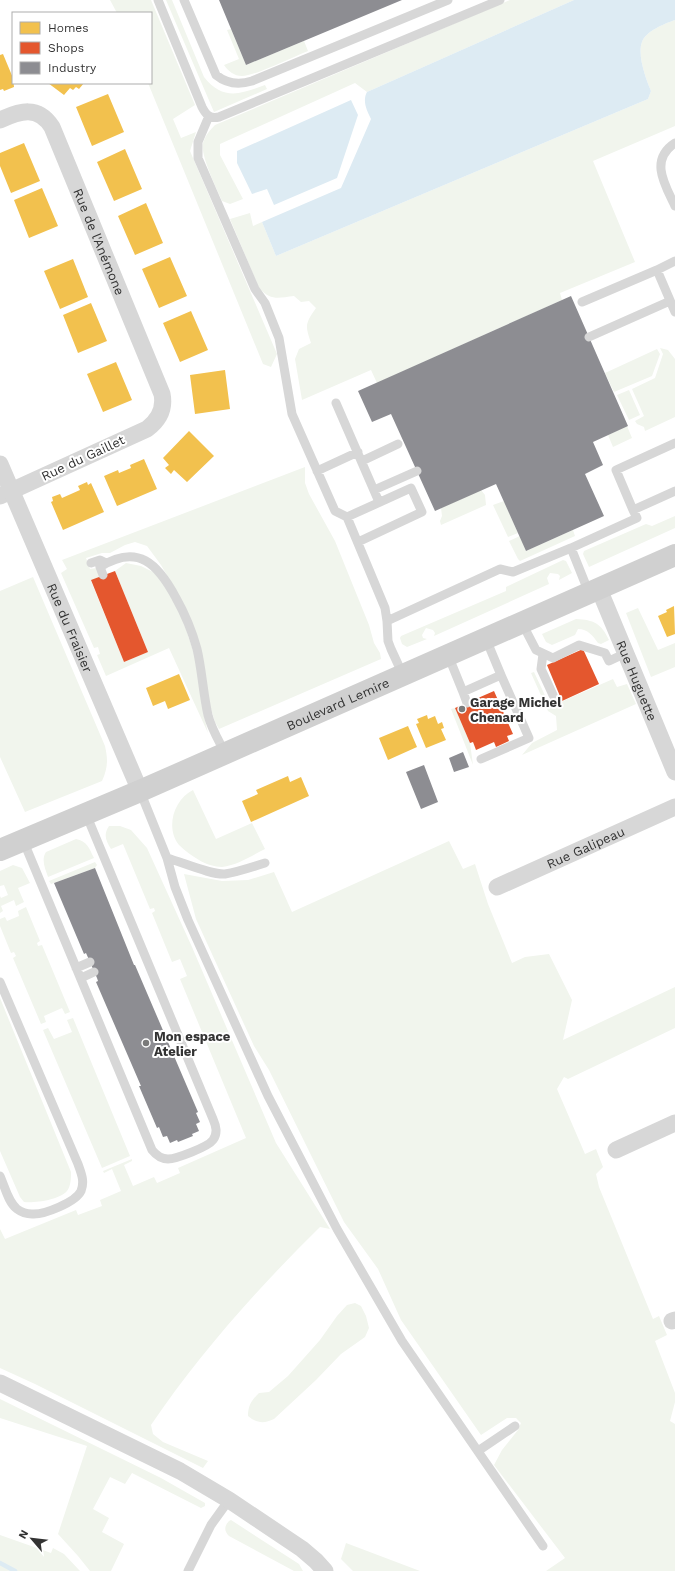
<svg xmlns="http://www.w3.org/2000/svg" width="675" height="1571" font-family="'Work Sans',sans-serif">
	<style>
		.green { fill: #f1f5ed }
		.water { fill: #ddebf3 }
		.homes { fill: #f2c14e }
		.shops { fill: #e4572e }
		.industry { fill: #8d8d92 }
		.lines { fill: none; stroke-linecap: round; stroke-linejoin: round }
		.stream { stroke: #ddebf3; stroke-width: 4.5 }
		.service { stroke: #d7d7d7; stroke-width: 9 }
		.minor { stroke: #d7d7d7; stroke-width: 17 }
		.secondary { stroke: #d0d0d0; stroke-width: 22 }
		.poi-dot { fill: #7a7a7a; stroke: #fff; stroke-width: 1.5 }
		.labels { text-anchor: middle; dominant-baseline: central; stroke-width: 4; stroke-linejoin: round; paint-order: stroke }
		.street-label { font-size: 13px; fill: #333; stroke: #fff }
		.poi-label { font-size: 13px; font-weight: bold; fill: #333; stroke: #fff; text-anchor: start }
	</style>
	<rect width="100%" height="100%" fill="#fff"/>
	<path class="green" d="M110,0H151L195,105L173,119L181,138L196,132L190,151L277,354L271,367L263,364L148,83H151V13H117Z
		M166,0H172L204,77C223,101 241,94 265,85L267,89L214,112Z
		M510,0H574L367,92L355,83L220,144V155L243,199L230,204L222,201C217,189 200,155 203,143C205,136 210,130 215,125Z
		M675,20V126L593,161L635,262L560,293L562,300L377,383L371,370L302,400L295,359L299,349L311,343C305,325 305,324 316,308L309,301L301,302L294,296C278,298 271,301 259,288L230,219L250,213L253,226L262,222L276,256L648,99L651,91C646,79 637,55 642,42C646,31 664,24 675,20Z
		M231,29L246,65L304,41L308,51C293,57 255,76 242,76C234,76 228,71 224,65L239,59L227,30Z
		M660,348L668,350L675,359V417L645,431L644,427L637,424L635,421L644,416L632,389L655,378L663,354Z
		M657,349L660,354L652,376L614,392L605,373Z
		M629,390L640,415L629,420L617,395Z
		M627,426L632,438L613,447L608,435Z
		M305,467V483L309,494L335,541L369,625L374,643L380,653L381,659L219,729L215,722L175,589L161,565L147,546L135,542L125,545L110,553H102L86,558L90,569L97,568L99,577L91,581L124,662L148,652L115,571L126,563L141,566L155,573L167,588L180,611L197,663L204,716L208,733L169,648L106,676L97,655L100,654L98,647L94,648L61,573L67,569L62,560Z
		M481,490L485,495L486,505L441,525L440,521L442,516L441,508Z
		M504,501L518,533L508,537L493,505Z
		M675,516V528L589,567L583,554L584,551L646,524L652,526Z
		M573,530L575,536L520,561L518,559L509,541L520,536L526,551Z
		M563,560L566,561L572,573L559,580L560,576L558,574L550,573L547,578L549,584L434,636L435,633L433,630L426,628L422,635L423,638L427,639L407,647L402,644L400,638L401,636L506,591V587Z
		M33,577L105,746C108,759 108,768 102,781L25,812L0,757V591Z
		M638,608L658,650L675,643V667L651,677L626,613Z
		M576,619C594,620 601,623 609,640L601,644L598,643C593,636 588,629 578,629L575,635L552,645L546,642L542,634Z
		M534,672L549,704L561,698L563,701L613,679L617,687L627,684L636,704L522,755L532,743L557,730L556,716L548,711L531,673Z
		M455,708L470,743L473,765L451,709Z
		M193,790L216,839L252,823L265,849C251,856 238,865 222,867C215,867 205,864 199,860C192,856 185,851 179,845C165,828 174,799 193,790Z
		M109,826H120L131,830L147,848L192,947L276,1143L330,1229L320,1227C258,1288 200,1353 151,1425L153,1434L163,1442L208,1461L203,1468L35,1384L0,1368V1229L5,1239L76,1210L78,1215L102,1206L100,1200L121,1191L112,1169L104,1173L103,1171L132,1159V1161L124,1165L133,1186L154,1177L157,1183L180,1173L178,1168L246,1138L180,979L187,976L180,959L172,962L152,913L155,911L154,908L150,909L123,844L111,849C106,841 103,835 109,826Z
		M76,839C87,841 89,848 94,858L48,877C45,868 41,860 46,852Z
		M449,841L463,869L475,864L488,904L512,963L525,957L549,954L572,1000L563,1040L675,987V1028L568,1079L564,1077L557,1089L585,1154L596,1149L603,1167L596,1174L599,1187L653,1319L659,1316L667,1335L655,1341L675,1393V1402L670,1421L675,1424V1571H546L565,1558L494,1465L502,1450L518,1430L521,1423L516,1418H507L481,1435L401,1320L378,1269L344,1222L269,1070L254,1046L196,919L184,874L222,881L248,880L274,872L292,912Z
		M95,862L97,865L95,868L51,884L49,881Z
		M13,865L22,868L30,883L18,888L24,902L16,906L14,900L1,906L3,911L0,913V896L1,898L8,895L4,885L0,886V871Z
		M26,907L40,941L37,943L38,946L42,945L70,1012L65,1014L62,1008L44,1016L46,1022L41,1024L13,958L16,956L14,952L11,953L0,926V919L5,917L7,921L19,916L18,911Z
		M0,998L71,1172C71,1178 71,1186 67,1191C59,1200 36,1203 24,1202L20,1197L0,1151Z
		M73,1018L130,1156L102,1168L43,1030L48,1028L54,1039L72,1032L67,1020Z
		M355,1303L361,1306L366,1316L369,1328L365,1337L341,1354L316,1380L274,1419C264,1424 256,1423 248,1416C248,1405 252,1400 259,1393L269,1392L288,1376L320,1340L337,1316L347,1305Z
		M0,1399L161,1478L205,1503V1506L201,1508L132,1473L125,1484L110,1477L93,1509L109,1518L102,1532L124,1544L111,1571H90L78,1556L58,1534L87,1446L0,1418Z
		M231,1520L299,1564L303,1571H294L229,1536C224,1531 224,1526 229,1521Z
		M0,1535L51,1553L53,1548L64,1554L80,1571H0Z
		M346,1543L420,1571H353L341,1559Z"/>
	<path class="water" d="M574,0H675V20C664,24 646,31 642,42C637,55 646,79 651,91L648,99L276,256L262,222L341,188L371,119C367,111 362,101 367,92Z
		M351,100L358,115L337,178L274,205L267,189L252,194L237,163V151Z"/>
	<path class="homes" d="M3,54L13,78L14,87L4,91L3,89L0,90V55Z
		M48,83H84L79,89L76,87L73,90L70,88L64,95Z
		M108,94L124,132L92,146L76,107Z
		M24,143L40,181L11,193L0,166V153Z
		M125,149L142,189L114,201L97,162Z
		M42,188L58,226L29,238L14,200Z
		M146,203L163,243L135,255L118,216Z
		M170,257L187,296L159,308L142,269Z
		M73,259L88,297L60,309L44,271Z
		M91,303L107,341L78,353L63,315Z
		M191,311L208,350L180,362L163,323Z
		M116,362L132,400L103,412L87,374Z
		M225,370L230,409L195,414L190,375Z
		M189,431L214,456L187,482L174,470L171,474L165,468L169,465L163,458Z
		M144,459L157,489L117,506L104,476L118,470L119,473L131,468L130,465Z
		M87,482L88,485L91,483L104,512L63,530L51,502L53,501L52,497L60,494L62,498L80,490L78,486Z
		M674,606L675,634L667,637L658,616L667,612L666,610Z
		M179,674L190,700L168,709L165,701L153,706L146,688Z
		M427,715L428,719L435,716L438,724L442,722L444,728L441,729L446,740L426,748L416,724L419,723L417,719Z
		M408,726L417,747L388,760L379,738Z
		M288,776L290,782L301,777L309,796L251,822L242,801L258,794L256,790Z"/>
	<path class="shops" d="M115,571L148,652L124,662L91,580Z
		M583,649L599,684L562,701L547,665Z
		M494,691L513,734L507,736L509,741L496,747L494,742L476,750L473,742L470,743L455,708Z"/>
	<path class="industry" d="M219,0H402L246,65Z
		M571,296L628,426L593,442L603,465L585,474L604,516L526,551L496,484L435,511L391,414L372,422L358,391Z
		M463,752L469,767L454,772L449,758Z
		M424,765L438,802L421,809L406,772Z
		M95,868L134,965H135L198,1112L196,1113L200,1122L196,1124L199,1131L192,1134L193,1136L178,1142L177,1140L170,1143L167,1136L163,1137L159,1127L157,1128L139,1086H141L96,982L98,981L97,978L86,953L84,954L54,883Z"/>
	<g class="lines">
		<path class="stream" d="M0,1563L15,1571"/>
		<path class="service" d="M158,0L202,107C206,115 210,119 219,117L500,0
			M184,0L216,75C227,84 239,85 252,81L448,0
			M209,116L198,142V158L255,289L265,303L279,338L292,414L335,511L347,517
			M675,143C649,160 665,185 675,206
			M657,270L675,261
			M582,302L657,270L675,312
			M589,337L670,301
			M336,403L379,502
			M675,443L616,470L633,510L675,491
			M362,461L398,444
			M317,471L358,452
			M374,490L417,471
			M358,542L422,512L411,488L347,517L385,608L387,621
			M91,563L100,560L106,563
			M103,575L100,567C138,543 158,564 176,598C185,614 192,631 197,649C202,670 203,693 208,715C211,728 219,741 225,753
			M589,593L571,548L637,518L633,510
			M522,623L536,650L553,658L579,645L605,653L609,661L626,653
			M543,654L541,669L553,695
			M448,655L463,692L501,675L486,639
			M403,675L391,649L388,641L387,621L500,569L513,572L571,548
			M463,692L467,703
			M481,759L529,738L501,675
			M140,791L167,858L175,887L188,920L268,1096L337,1229L402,1341L543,1546
			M23,840L152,1150C156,1155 161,1159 168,1159C176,1159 208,1147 213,1140C218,1133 216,1126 213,1119L86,814
			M167,858C182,862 211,875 225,874C238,872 252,867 265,863
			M76,968L90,962
			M81,978L94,972
			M0,982L78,1164C81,1173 85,1181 81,1191C76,1202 44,1215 32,1214C26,1214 21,1212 17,1209C8,1202 5,1187 0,1176
			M478,1451L515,1426
			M188,1571L211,1525L229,1500"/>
		<g class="minor">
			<path id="s1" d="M0,120C20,111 38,105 52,127L162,394C165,409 159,420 147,429L0,496"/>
			<path id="s2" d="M0,464L140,791"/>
			<path id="s3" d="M599,589L675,772"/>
			<path id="s4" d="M497,887L675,807"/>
			<path d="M616,1150L675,1123"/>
			<path d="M672,1321L675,1320"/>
			<path d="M0,1383L180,1471L229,1500L302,1549L316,1561L325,1571"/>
		</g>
		<path class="secondary" id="s5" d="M0,850L140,791L675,555"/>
	</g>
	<g class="poi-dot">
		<circle cx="462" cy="709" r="4"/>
		<circle cx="146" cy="1043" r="4"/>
	</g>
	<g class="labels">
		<g class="street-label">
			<text stroke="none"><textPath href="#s1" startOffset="183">Rue de l'Anémone</textPath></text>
			<text transform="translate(83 458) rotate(-25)">Rue du Gaillet</text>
			<text stroke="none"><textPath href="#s2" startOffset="178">Rue du Fraisier</textPath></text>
			<text stroke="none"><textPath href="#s3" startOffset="99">Rue Huguette</textPath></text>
			<text stroke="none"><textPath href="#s5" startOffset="368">Boulevard Lemire</textPath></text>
			<text stroke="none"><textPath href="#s4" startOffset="97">Rue Galipeau</textPath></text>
		</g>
		<g class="poi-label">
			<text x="470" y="702">Garage Michel<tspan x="470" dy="15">Chenard</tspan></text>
			<text x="154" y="1036">Mon espace<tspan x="154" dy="15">Atelier</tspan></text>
		</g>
	</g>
	<rect x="12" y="12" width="140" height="72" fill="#ffffff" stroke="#adadad"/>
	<rect x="20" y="22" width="20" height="12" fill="#f2c14e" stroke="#adadad"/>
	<text x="48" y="32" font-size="12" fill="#333333">Homes</text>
	<rect x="20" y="42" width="20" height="12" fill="#e4572e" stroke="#adadad"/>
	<text x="48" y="52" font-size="12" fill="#333333">Shops</text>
	<rect x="20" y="62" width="20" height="12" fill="#8d8d92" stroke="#adadad"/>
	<text x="48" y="72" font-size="12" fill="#333333">Industry</text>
	<g transform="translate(32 1539) rotate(298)" stroke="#ffffff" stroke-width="3" paint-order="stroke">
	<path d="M0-3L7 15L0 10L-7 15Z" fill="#333333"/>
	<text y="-6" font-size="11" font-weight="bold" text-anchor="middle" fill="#333333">N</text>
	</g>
</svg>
